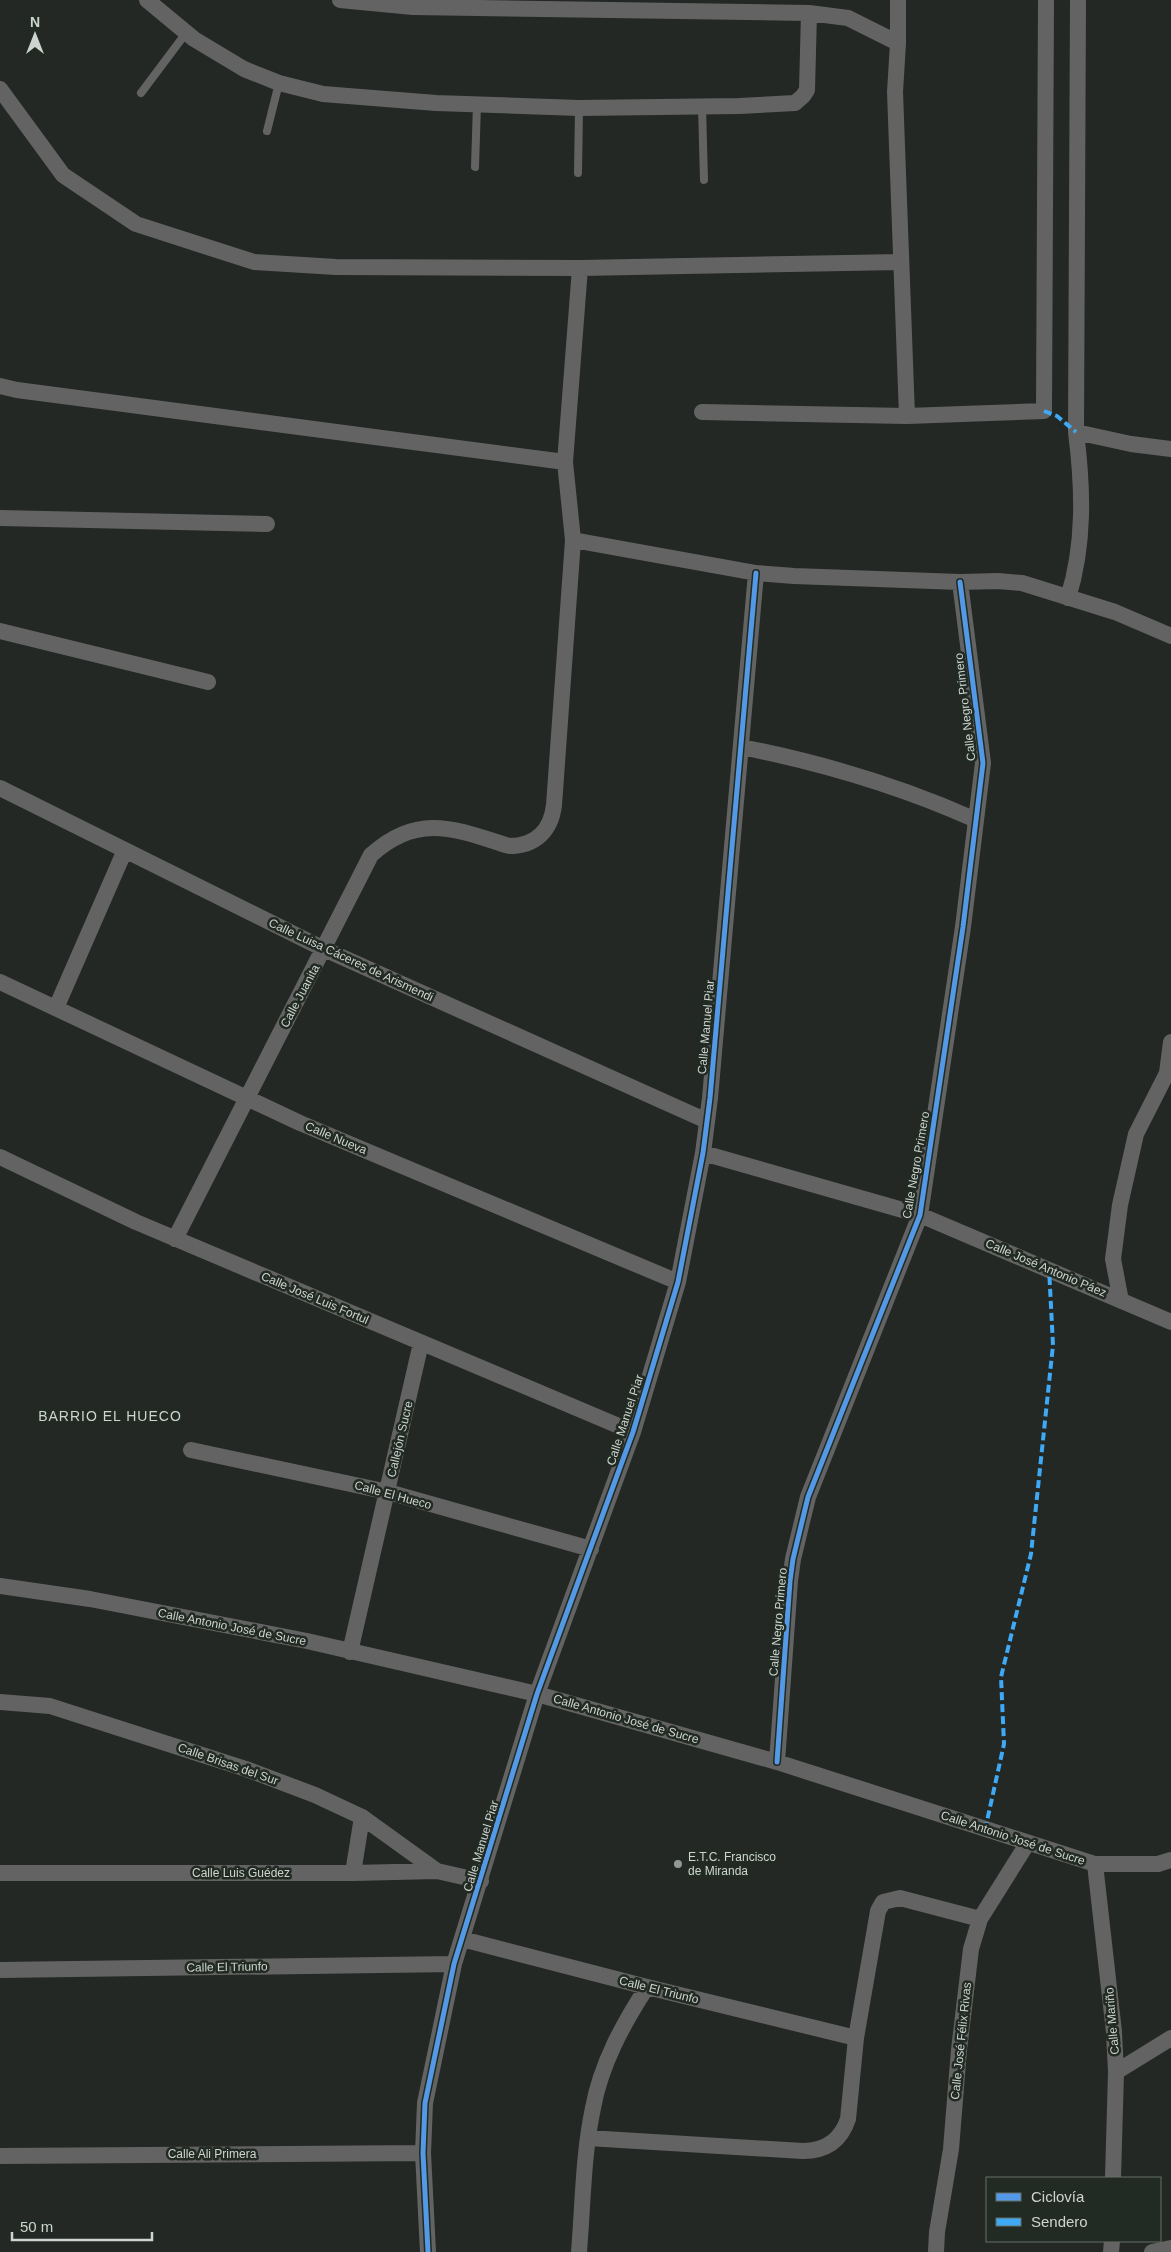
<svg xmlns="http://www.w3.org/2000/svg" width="1171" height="2252" font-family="Arial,sans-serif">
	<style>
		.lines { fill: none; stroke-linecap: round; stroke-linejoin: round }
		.service { stroke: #646363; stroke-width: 8 }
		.minor { stroke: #646363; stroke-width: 16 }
		.quiet { stroke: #3fa9f5; stroke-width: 4; stroke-dasharray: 8 4; stroke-linecap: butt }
		.cycleway-casing { stroke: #212a23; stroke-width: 8 }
		.cycleway { stroke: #5399e6; stroke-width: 5 }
		.poi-dot { fill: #929893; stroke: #212a23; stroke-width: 2 }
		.labels { text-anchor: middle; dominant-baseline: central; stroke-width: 5; stroke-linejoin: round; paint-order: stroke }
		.street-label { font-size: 12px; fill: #ced4cf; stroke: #212a23 }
		.poi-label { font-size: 12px; fill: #ced4cf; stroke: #212a23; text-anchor: start }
		.neighbourhood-label { font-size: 14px; letter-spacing: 1px; fill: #ced4cf; stroke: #212a23 }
	</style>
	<rect width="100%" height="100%" fill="#232824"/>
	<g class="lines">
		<path class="service" d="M141,93L186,33
			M702,107L704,180
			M267,131L279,83
			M475,167L477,104
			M578,173L579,108"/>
		<path class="minor" d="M147,0L194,39L244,69L279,83L323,94L436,103L579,108L739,106L795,103L803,96L807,90L809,13
			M340,0L413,7L809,13L848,18L898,43L895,92L907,416
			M898,43V0
			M0,89L63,175L136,224L254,262L336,267L580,268L900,262
			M0,386L17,390L565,462
			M702,412L907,416L1044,411L1046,0
			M1076,432L1131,444L1171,449
			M0,518L267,524
			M573,540L756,573L794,576L960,582L998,581L1022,583L1115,612L1171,636
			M1068,598C1085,544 1083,488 1076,432L1078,0
			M0,631L208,682
			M741,747C823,763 900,786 976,820
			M0,788L324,949L707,1121
			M0,982L300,1123L678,1282
			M56,1008L125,850
			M703,1153L920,1215L1171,1322
			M0,1157L136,1222L633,1432
			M175,1239L371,855C418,812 456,829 509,846C535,846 551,831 554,805L573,540L565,462L580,268
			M1121,1301L1113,1259L1120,1205L1136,1134L1167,1073L1171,1042
			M191,1450L388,1492L591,1549
			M0,1586L90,1599L307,1641L537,1694L777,1762L1095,1864H1158L1171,1860
			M350,1652L421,1343
			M0,1702L50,1706L246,1769L315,1795L362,1817L437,1871
			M777,1762L790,1581L793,1559L808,1497L920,1215L963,927L983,763L960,582
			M1095,1864L1114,2032L1116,2072L1113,2178
			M0,1873H353L437,1871L481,1881
			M353,1873L362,1817
			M462,1939L647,1987L856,2038
			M0,1970L454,1964
			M1116,2072L1171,2038
			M588,2138L803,2151C826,2151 841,2140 848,2119L856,2038L878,1911L883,1902L900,1898L980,1919
			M0,2156L423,2153
			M428,2252L423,2153L425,2103L454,1964L537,1694L633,1432L678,1282L703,1153L710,1098L756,573
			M579,2252C583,2204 583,2155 593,2108C601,2064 623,2024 647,1987
			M936,2252L937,2232L951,2149L959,2050L971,1949L980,1919L1027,1844
			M1111,2252L1112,2241
			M1152,2252L1171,2248"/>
		<path class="quiet" d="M1044,411L1057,416L1076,432
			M985,1830L1004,1744L1001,1677L1031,1554L1053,1345L1049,1268"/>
		<g class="cycleway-casing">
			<path id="cycleway" d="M777,1762L790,1581L793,1559L808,1497L920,1215L963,927L983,763L960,582
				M428,2252L423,2153L425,2103L454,1964L537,1694L633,1432L678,1282L703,1153L710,1098L756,573"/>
		</g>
		<use href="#cycleway" class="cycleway"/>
	</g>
	<circle class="poi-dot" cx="678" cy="1864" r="5"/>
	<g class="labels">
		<g class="street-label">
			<text transform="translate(965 707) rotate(-97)">Calle Negro Primero</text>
			<text transform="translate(351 960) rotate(25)">Calle Luisa Cáceres de Arismendi</text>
			<text transform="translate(300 996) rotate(-62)">Calle Juanita</text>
			<text transform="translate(706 1027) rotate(-85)">Calle Manuel Piar</text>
			<text transform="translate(336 1138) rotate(23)">Calle Nueva</text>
			<text transform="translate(916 1165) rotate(-80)">Calle Negro Primero</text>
			<text transform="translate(1046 1268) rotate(23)">Calle José Antonio Páez</text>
			<text transform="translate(315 1298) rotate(23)">Calle José Luis Fortul</text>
			<text transform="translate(625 1420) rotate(-72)">Calle Manuel Piar</text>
			<text transform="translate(400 1439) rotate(-77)">Callejón Sucre</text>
			<text transform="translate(393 1495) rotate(15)">Calle El Hueco</text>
			<text transform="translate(778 1622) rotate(-85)">Calle Negro Primero</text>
			<text transform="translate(232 1627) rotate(11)">Calle Antonio José de Sucre</text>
			<text transform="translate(626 1719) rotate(16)">Calle Antonio José de Sucre</text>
			<text transform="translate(228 1764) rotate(19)">Calle Brisas del Sur</text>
			<text transform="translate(1013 1838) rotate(18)">Calle Antonio José de Sucre</text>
			<text transform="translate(481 1846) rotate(-73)">Calle Manuel Piar</text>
			<text x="241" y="1873">Calle Luis Guédez</text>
			<text transform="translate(227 1967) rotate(-1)">Calle El Triunfo</text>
			<text transform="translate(659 1990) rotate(14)">Calle El Triunfo</text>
			<text transform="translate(1112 2021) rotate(-95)">Calle Mariño</text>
			<text transform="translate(961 2041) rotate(-84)">Calle José Félix Rivas</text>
			<text x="212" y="2154">Calle Ali Primera</text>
		</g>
		<g class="poi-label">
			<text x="688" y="1857">E.T.C. Francisco<tspan x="688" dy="14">de Miranda</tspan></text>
		</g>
		<g class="neighbourhood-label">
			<text x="110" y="1416">BARRIO EL HUECO</text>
		</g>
	</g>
	<rect x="986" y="2177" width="175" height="65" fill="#212a23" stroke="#666e68"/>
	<rect x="996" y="2193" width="25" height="8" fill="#5399e6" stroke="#666e68"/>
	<text x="1031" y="2202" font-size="15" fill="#ced4cf">Ciclovía</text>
	<rect x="996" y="2218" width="25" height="8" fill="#3fa9f5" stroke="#666e68"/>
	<text x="1031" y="2227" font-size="15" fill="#ced4cf">Sendero</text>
	<g transform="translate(35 35)" stroke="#212a23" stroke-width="4" paint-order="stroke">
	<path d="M0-4L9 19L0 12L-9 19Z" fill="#ced4cf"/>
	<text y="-8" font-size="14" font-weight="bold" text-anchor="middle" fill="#ced4cf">N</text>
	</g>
	<path d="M12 2232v8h140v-8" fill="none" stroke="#ced4cf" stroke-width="2.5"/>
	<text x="20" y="2232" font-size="15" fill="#ced4cf" stroke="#212a23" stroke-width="4" paint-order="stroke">50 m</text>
</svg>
